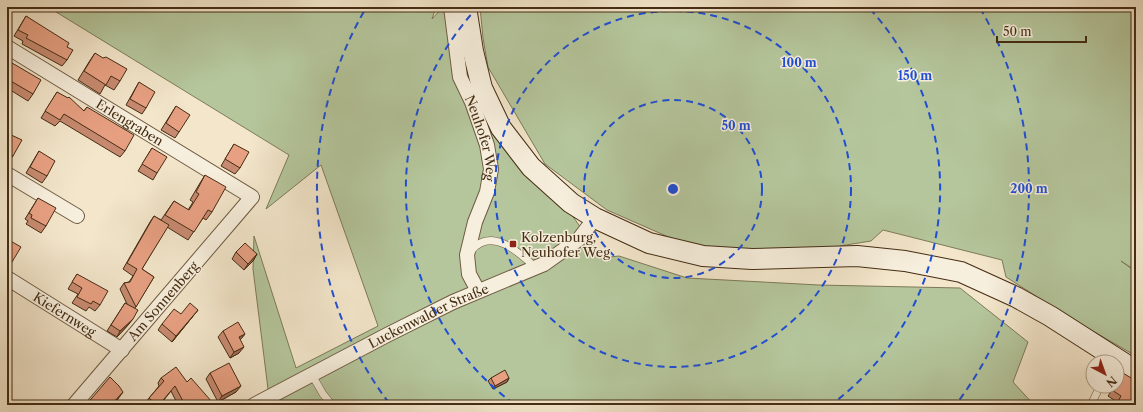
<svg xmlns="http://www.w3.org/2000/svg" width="1143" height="412" font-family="'Libre Caslon Text',serif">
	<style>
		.green { fill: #b5c69c; stroke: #7d7a58 }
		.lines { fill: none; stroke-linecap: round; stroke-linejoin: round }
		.service-casing { stroke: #705b42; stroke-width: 8 }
		.minor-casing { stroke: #705b42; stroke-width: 16 }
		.secondary-casing { stroke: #452d14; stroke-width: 22 }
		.service { stroke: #f7efdd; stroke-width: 7 }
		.minor { stroke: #f7efdd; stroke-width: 14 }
		.secondary { stroke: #f7efdd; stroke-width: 20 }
		.wall { fill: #c78a70; stroke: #452d14 }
		.shaded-wall { fill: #a2705b; stroke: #452d14 }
		.building { fill: #e7a082; stroke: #452d14 }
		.ring { fill: none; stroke: #1d4ed8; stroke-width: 2; stroke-dasharray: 7 5 }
		.poi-dot { fill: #8f2418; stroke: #f7efdd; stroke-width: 1.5 }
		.labels { text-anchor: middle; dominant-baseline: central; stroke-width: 3; stroke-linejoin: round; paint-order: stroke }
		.street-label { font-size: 13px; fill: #452d14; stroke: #f7efdd }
		.poi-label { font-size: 13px; fill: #452d14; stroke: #f7efdd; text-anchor: start }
		.centre { fill: #1d4ed8; stroke: #f7efdd; stroke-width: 2 }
		.ring-label { font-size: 12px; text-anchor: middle; font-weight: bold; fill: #1d4ed8; stroke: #f7efdd; stroke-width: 3; stroke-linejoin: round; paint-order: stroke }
	</style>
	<rect width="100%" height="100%" fill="#f3e6cb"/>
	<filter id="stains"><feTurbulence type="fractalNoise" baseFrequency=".005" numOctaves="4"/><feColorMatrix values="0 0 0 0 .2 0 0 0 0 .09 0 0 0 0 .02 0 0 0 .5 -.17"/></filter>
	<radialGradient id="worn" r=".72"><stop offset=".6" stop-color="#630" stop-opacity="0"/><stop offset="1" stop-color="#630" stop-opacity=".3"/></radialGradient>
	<path class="green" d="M48,7H436L432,19L442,8L453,24L455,60L526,170L574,218L602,258L619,256L687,278L819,285L960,288L1028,342L1013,382L1034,405H270L253,269L254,236L296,368L378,326L321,165L266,209L289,155Z
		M480,7H1136V271L1121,261L1136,272V356L1072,319L1006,277L1002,260L883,230L871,241L815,250H723L680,242L607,210L545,164L488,67L483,38Z"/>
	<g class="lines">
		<g class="service-casing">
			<path id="service" d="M471,251C491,226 519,252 536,268
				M312,375L323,394L332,405
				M1091,405L1100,386"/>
		</g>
		<g class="minor-casing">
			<g id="minor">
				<path id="s1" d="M451,7L460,77L472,102L487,145L491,169L487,192L475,222L467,255L469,274L478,291"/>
				<path id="s2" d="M7,47L252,197L74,405"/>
				<path d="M7,174L77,216"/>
				<path id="s3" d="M7,278L122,350"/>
				<path id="s4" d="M254,405L387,335L453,302L544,264L579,239L595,218"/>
			</g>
		</g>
		<g class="secondary-casing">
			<path id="secondary" d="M466,7L473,51L482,88L501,128L531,167L571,203L595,218L649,243L703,256L752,259L857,256L905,261L961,272L1016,297L1050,316L1136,371"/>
		</g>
		<use href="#service" class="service"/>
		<use href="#minor" class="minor"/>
		<use href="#secondary" class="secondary"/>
	</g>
	<path class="wall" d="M26,16L67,47V60L62,66L22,44L23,41L14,36Z
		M95,53L120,81L114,90L105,85L100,94L78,80L89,62Z
		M7,60L33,94L28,101L7,88Z
		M139,82L146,108L142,114L126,105L135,89Z
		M57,92L84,111L87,107L125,151L120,157L60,121L55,126L41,118Z
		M176,106L179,132L175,138L161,130Z
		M7,133L13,156L8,163L7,162Z
		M234,144L240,168L235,174L221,166Z
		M152,148L157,173L153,180L138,171Z
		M39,151L47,176L42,183L26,173Z
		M205,175L212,212L206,220L203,218L188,240L167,227L142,269L154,277L135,308L129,324L117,337L107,331L125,303L127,304L120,289L124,283L129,282L133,276L123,269L150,222L154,216L161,220L174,201L188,210L193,202L190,200L200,183Z
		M38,198L46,226L41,233L26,224L28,221L25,219Z
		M7,239L12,262L8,269L7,268Z
		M236,252L257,254L253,261L244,270L232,259Z
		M77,274L100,305L95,311L89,307L86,311L72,303L78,294L68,289Z
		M181,314L194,315L172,342L158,330L162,324Z
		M223,331L245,334L240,340L239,353L230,358L218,337Z
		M210,373L236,392L218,402L206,379Z
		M161,378L187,382L210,405H178L171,391L160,405H147L145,403L159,386L158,383Z
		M491,378H509L507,382L493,389L488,381Z
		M1115,386L1136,405H1115L1117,402L1108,396Z"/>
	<path class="shaded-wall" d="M257,254L253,261L244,270L248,264Z
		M198,310L194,315L172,342L176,336Z
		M133,319L129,324L117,337L120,331Z
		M245,334L240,340L239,337Z
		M244,347L239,353L230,358L234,352Z
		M509,378L507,382L493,389L495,386Z
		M241,386L236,392L218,402L222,396Z
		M123,392L118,399L113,405H111Z"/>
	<path class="building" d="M26,16L69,43L67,47L73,50L67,60L26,38L28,35L18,30Z
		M95,53L103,58L106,57L127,69L120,81L111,76L106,85L84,71Z
		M7,60L41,80L33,94L9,80L7,83Z
		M139,82L155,92L146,108L130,99Z
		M57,92L68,98L69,97L84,111L87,107L134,135L125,151L64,114L60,120L45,111Z
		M176,106L190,115L179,132L166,123Z
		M7,133L22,140L13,156L7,153Z
		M234,144L249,152L240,168L225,159Z
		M152,148L167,157L157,173L142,164Z
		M39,151L55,161L47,176L30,167Z
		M205,175L226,187L212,212L208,210L194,232L165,215L174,201L189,210L199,194L196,192Z
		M38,198L56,208L46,226L31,218L32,215L29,213Z
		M154,216L169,225L142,269L154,277L136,307L124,283L130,282L137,269L127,263Z
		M7,239L21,247L12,262L7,259Z
		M245,243L257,254L248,264L236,252Z
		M77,274L108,291L100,305L93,301L91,304L77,297L82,288L72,282Z
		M125,303L138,310L133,319L120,331L111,325Z
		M190,303L198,310L176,336L162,324L174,309L181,314Z
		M238,322L245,334L239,337L244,347L234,352L223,331Z
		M229,363L241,386L222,396L210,373Z
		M176,367L187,382L191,378L212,402L209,404V405H185L175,386L159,405H156H157L149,398L164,381L161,378Z
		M505,370L509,378L495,386L491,378Z
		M1123,373L1136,381V405H1116L1121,396L1112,390L1115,386H1117V383Z
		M110,377L119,386L123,392L111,405H86Z"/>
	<g class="ring">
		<circle cx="673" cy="189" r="89"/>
		<circle cx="673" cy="189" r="178"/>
		<path d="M514 404A267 267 0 0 1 476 9M870 9A267 267 0 0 1 832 404"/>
		<path d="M389 403A356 356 0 0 1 366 8M980 8A356 356 0 0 1 957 403"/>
	</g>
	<rect class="poi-dot" x="509" y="240" width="8" height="8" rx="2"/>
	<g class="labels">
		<g class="street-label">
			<text stroke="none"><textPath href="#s2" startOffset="144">Erlengraben</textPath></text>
			<text stroke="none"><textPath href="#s1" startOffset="136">Neuhofer Weg</textPath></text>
			<text transform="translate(163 301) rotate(-49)">Am Sonnenberg</text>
			<text stroke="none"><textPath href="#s3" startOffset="68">Kiefernweg</textPath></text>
			<text stroke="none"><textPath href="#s4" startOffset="196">Luckenwalder Straße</textPath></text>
		</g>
		<g class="poi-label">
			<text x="521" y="237">Kolzenburg,<tspan x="521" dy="15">Neuhofer Weg</tspan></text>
		</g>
	</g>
	<circle cx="673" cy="189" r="6" class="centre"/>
	<g class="ring-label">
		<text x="799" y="67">100 m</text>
		<text x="915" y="80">150 m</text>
		<text x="736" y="130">50 m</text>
		<text x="1029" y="193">200 m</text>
	</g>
	<rect width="1143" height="412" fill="none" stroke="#f3e6cb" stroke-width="24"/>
	<rect x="8" y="8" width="1127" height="396" fill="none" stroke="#452d14" stroke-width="2"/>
	<rect x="12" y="12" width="1119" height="388" fill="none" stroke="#452d14"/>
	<g transform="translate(1105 374) rotate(139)"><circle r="19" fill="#f7efdd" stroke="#b0a18d"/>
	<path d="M0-3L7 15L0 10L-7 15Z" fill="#8f2418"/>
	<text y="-6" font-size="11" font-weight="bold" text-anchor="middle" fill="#452d14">N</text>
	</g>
	<path d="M997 36v6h89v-6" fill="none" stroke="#452d14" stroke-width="2"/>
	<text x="1003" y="36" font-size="12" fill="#452d14" stroke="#f7efdd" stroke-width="3" paint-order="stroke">50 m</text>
	<rect width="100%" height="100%" filter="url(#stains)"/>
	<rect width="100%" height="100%" fill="url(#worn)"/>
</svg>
